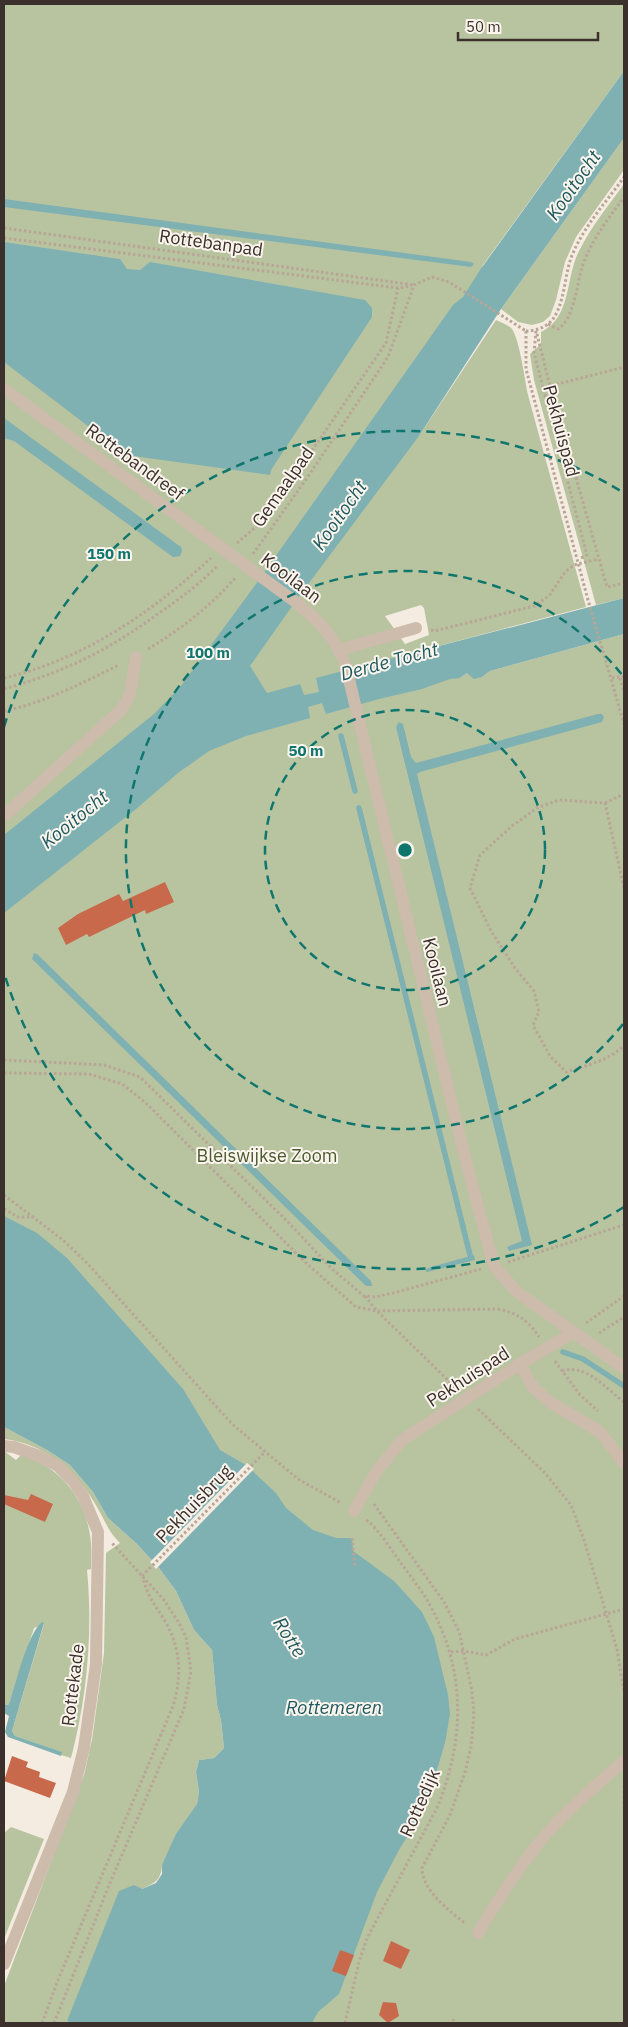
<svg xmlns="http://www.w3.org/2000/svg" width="628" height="2027" font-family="'IBM Plex Sans',sans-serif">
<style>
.green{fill:#b8c4a0;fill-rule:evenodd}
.water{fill:#7fb0b2}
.pier{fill:#f4ebe1}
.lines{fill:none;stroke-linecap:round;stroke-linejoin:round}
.stream{stroke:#7fb0b2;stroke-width:5.5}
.building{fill:#c8694b}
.path{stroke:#b9a596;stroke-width:3;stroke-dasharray:2.5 2.5;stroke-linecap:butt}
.minor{stroke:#cdbbac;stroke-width:12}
.ring{fill:none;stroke:#0f766e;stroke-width:2.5;stroke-dasharray:9 6}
.labels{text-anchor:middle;stroke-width:4;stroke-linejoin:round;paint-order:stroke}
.street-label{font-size:18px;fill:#3b302b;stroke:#fbf5ee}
.park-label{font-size:18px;fill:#4a5a2e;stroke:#fbf5ee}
.water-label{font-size:19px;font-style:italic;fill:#1f5a5e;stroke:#fbf5ee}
.centre{fill:#0f766e;stroke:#fbf5ee;stroke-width:2.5}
.ring-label{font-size:15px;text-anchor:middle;font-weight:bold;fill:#0f766e;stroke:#fbf5ee;stroke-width:4;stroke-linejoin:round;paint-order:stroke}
</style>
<rect width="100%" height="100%" fill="#f4ebe1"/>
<g class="green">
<path d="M 4,4 L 624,4 L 624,71 L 483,265 L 419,436 L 496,320 C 500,322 506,324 510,327 C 519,333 525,382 528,395 L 586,607 L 412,653 L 427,687 L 450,678 L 460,678 L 467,673 L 482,677 L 490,671 L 624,634 L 624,2023 L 269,2023 L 413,1757 L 4,1270 ZM 421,605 L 424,608 L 429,635 L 405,644 L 385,616 Z"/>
<polygon points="624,138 624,170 576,237 565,262 556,300 550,316 543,322 532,325 518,322 501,309"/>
<path d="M 624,184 L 624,598 L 596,605 L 534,380 L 530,354 L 541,344 L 541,332 C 572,317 565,278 579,251 C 591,227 608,206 624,184 Z"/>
<path d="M 4,1427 L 47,1450 L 70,1465 L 93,1492 L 108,1518 L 137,1544 L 159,1568 L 176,1591 L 194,1630 L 212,1650 L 217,1705 L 221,1720 L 224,1748 L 214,1758 L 199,1760 L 196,1772 L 199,1793 L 197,1804 L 162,1865 C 161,1880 155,1883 142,1889 L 67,2021 L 71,2023 L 4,2023 L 4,1986 L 84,1775 L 92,1740 L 104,1653 L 106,1553 L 120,1543 C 107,1530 106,1522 97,1507 C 78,1472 44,1443 4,1439 Z"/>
<path d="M 4,1451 L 16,1460 L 21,1455 C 59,1466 84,1496 90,1535 C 92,1546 91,1558 91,1569 L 87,1570 C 93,1633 87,1697 71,1758 L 61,1755 L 61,1752 L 15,1736 L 12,1731 L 44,1624 L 34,1628 C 26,1653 17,1676 10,1701 L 8,1705 L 4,1705 Z"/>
<polygon points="11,1827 44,1839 4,1939 4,1833"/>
</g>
<g class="water">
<polygon points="624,71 624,138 501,309 419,436 300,595 250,666 267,693 300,684 304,695 319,692 316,678 624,598 624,634 490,671 482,677 474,679 467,673 460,678 450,679 422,689 379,699 326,714 322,703 308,707 310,718 246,736 209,751 178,773 136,809 4,913 4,835 154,714 181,686 256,584 453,305 463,297 480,270"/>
<polygon points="4,199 471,262 474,264 471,267 4,207"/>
<polygon points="4,242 120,259 127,269 140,270 150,262 365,300 372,308 372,317 271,470 270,475 126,455 4,362"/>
<polygon points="4,418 181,547 182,551 180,556 173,557 14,441 4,438"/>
<polygon points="598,714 602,714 604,717 602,722 420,772 417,774 532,1245 509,1251 507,1247 522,1241 396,727 399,722 403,724 411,757 416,763"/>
<polygon points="34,953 37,954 371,1281 372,1286 366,1286 32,959"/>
<polygon points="4,1216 37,1233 67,1258 183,1389 220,1450 246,1465 276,1493 286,1508 313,1530 336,1538 352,1538 353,1551 394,1581 422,1612 434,1637 448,1695 450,1714 445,1743 425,1810 400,1848 377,1892 339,1994 318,2012 312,2023 71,2023 67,2021 119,1891 134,1885 142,1889 156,1883 162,1874 162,1865 176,1834 197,1804 199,1792 196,1772 199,1760 214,1758 224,1748 221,1720 217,1705 212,1650 194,1630 176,1591 159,1568 137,1544 108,1518 93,1492 70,1465 47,1450 4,1427"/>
<polygon points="474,1255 475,1260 427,1272 425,1270 431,1267"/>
<path d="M 42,1622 L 44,1623 L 12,1731 L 15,1736 L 62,1752 L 61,1756 L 8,1737 L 5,1732 L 9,1716 L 4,1713 L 4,1705 L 8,1705 L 10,1701 C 16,1682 28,1633 42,1622 Z"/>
</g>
<polygon class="pier" points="247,1463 254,1469 156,1569 150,1562"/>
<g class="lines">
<g class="stream">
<polyline points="341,736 355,791"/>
<polyline points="359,808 470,1255"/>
<polyline points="563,1352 583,1359 624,1386"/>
</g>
</g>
<g class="building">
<polygon points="165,882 174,902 146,914 145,910 89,937 87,934 66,945 58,928 78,914 119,894 123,901"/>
<polygon points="31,1494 53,1504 45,1522 4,1504 4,1495 28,1500"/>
<polygon points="12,1756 28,1762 26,1767 40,1772 39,1777 56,1783 50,1798 4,1781"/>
<polygon points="391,1941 410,1950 401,1969 383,1961"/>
<polygon points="340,1950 354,1955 346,1976 332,1971"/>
<polygon points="383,2002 396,2003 399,2016 388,2023 379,2015"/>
</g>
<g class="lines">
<g class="path">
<polyline points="4,228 414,285"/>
<polyline points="4,238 398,288 411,286"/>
<path d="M 548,324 L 558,329 C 574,319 577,284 582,267 C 591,241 608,219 624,197"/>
<polyline points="526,331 526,369 588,600 624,724"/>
<path d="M 526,331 C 536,331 547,327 553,319 C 566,300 564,273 573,253 C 585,225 607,201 624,177"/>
<polyline points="536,331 534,353 587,555 579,559"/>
<polyline points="537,334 550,386 624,367"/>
<polyline points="550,386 607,587 624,583"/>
<polyline points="237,543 264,520 386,343 398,288"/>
<polyline points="253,554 307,478 388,357 414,285 432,277 449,282 526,331"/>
<polyline points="431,630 435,631 534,606 549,596 565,572 574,565 598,559"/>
<path d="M 148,649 C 181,629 211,606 236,577"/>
<path d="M 4,678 C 83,660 152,612 211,558"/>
<polyline points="612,678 624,676"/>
<polyline points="620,678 624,692"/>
<path d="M 4,689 C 67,671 109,650 162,611 C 182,597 202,582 218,565"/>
<path d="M 4,711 C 44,703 82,683 119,665"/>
<polyline points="605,803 624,794"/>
<path d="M 624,888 L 605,803 L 559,800 L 537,808 L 512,826 L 480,855 L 470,888 L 491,931 L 515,968 L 534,991 L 539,1012 L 533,1025 L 550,1056 L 566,1072 C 585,1066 611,1060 624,1045"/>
<polyline points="4,1060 104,1065 140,1077 288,1222 331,1268 364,1296 375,1297 393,1293 481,1269"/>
<path d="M 4,1073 L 89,1074 L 122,1084 L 146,1103 L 305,1262 L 356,1307 L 377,1311 L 498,1309 C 517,1313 528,1320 539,1337"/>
<polyline points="4,1195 63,1240 87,1263 232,1424 298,1479 341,1503"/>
<polyline points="4,1209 18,1217 33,1217"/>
<polyline points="508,1262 624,1225"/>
<polyline points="365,1296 377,1311 455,1387"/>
<polyline points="586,1323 624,1296"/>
<polyline points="599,1333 624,1317"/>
<polyline points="555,1361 580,1395 598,1411"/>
<path d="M 562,1371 C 586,1363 606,1389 624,1402"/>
<polyline points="478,1409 545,1473 571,1505 584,1540 617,1649 624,1692"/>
<path d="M 374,1504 L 444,1602 L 459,1631 L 472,1691 L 474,1715 L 471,1747 L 465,1772 L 450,1815 L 422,1868 C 422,1890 449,1911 466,1924"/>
<polyline points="352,1538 355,1568"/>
<polyline points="142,1576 265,1452"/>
<polyline points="451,1652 464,1651 486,1655 515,1639 624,1609"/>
<polyline points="624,1786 624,1812"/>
<polyline points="453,2019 454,2023"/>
<path d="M 42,2023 L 58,1980 L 173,1706 C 182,1676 181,1649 165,1621 C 155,1605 147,1596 143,1577"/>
<polyline points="54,2023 110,1883 184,1709 191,1671 186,1637 179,1623 164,1600 112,1543"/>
<path d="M 345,2023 L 359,1962 L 367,1938 L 437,1808 C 466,1737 466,1667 427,1600 C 420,1588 411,1577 403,1566 C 391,1550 380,1530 365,1519"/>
</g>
<g class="minor">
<path d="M 4,389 L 297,603 C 319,621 337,639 346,667 L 465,1158 L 494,1266 L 517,1292 L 624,1368"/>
<polyline points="339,650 416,628"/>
<polyline points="4,816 122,709 130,694 136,657"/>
<polyline points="520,1364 533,1387 550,1402 600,1432 624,1463"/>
<polyline points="4,1446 14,1447 39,1456 58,1466 73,1481 83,1496 98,1532 96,1664 84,1748 73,1792 4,1964"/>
<polyline points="354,1511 376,1472 402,1440 520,1364 574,1332"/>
<path d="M 478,1933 C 499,1898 521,1863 548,1832 C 571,1806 598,1784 624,1761"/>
</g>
</g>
<g class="ring">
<circle cx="405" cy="850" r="140"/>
<path d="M623 1024A279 279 0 1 1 623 676"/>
<path d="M624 1207A419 419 0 0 1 4 973M4 727A419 419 0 0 1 624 493"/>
</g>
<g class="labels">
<g class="street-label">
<text transform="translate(211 243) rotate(8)" y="6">Rottebanpad</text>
<text transform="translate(561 431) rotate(75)" y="6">Pekhuispad</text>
<text transform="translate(135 462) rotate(36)" y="6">Rottebandreef</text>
<text transform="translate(283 487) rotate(-55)" y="6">Gemaalpad</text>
<text transform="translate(291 578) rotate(37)" y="6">Kooilaan</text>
<text transform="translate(437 972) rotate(76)" y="6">Kooilaan</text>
<text transform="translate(468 1377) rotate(-33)" y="6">Pekhuispad</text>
<text transform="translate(194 1504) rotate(-46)" y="6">Pekhuisbrug</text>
<text transform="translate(73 1685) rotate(-83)" y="6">Rottekade</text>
<text transform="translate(420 1803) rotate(-66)" y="6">Rottedijk</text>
</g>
<g class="park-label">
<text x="267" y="1162">Bleiswijkse Zoom</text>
</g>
<g class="water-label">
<text transform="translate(573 185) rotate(-55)" y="7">Kooitocht</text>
<text transform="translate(339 515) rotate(-55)" y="7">Kooitocht</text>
<text transform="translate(389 661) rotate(-15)" y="7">Derde Tocht</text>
<text transform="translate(74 819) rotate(-39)" y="7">Kooitocht</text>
<text transform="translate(290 1637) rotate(58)" y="7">Rotte</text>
<text x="334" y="1714">Rottemeren</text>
</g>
</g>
<circle cx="405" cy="850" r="8" class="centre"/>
<g class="ring-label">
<text x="109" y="559">150 m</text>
<text x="208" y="658">100 m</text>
<text x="306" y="756">50 m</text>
</g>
<rect width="628" height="2027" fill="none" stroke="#3b302b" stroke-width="10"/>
<path d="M458 32v8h140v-8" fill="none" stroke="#3b302b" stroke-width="2.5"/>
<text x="466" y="32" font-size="15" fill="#3b302b" stroke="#fbf5ee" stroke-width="4" paint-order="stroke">50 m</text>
</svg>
